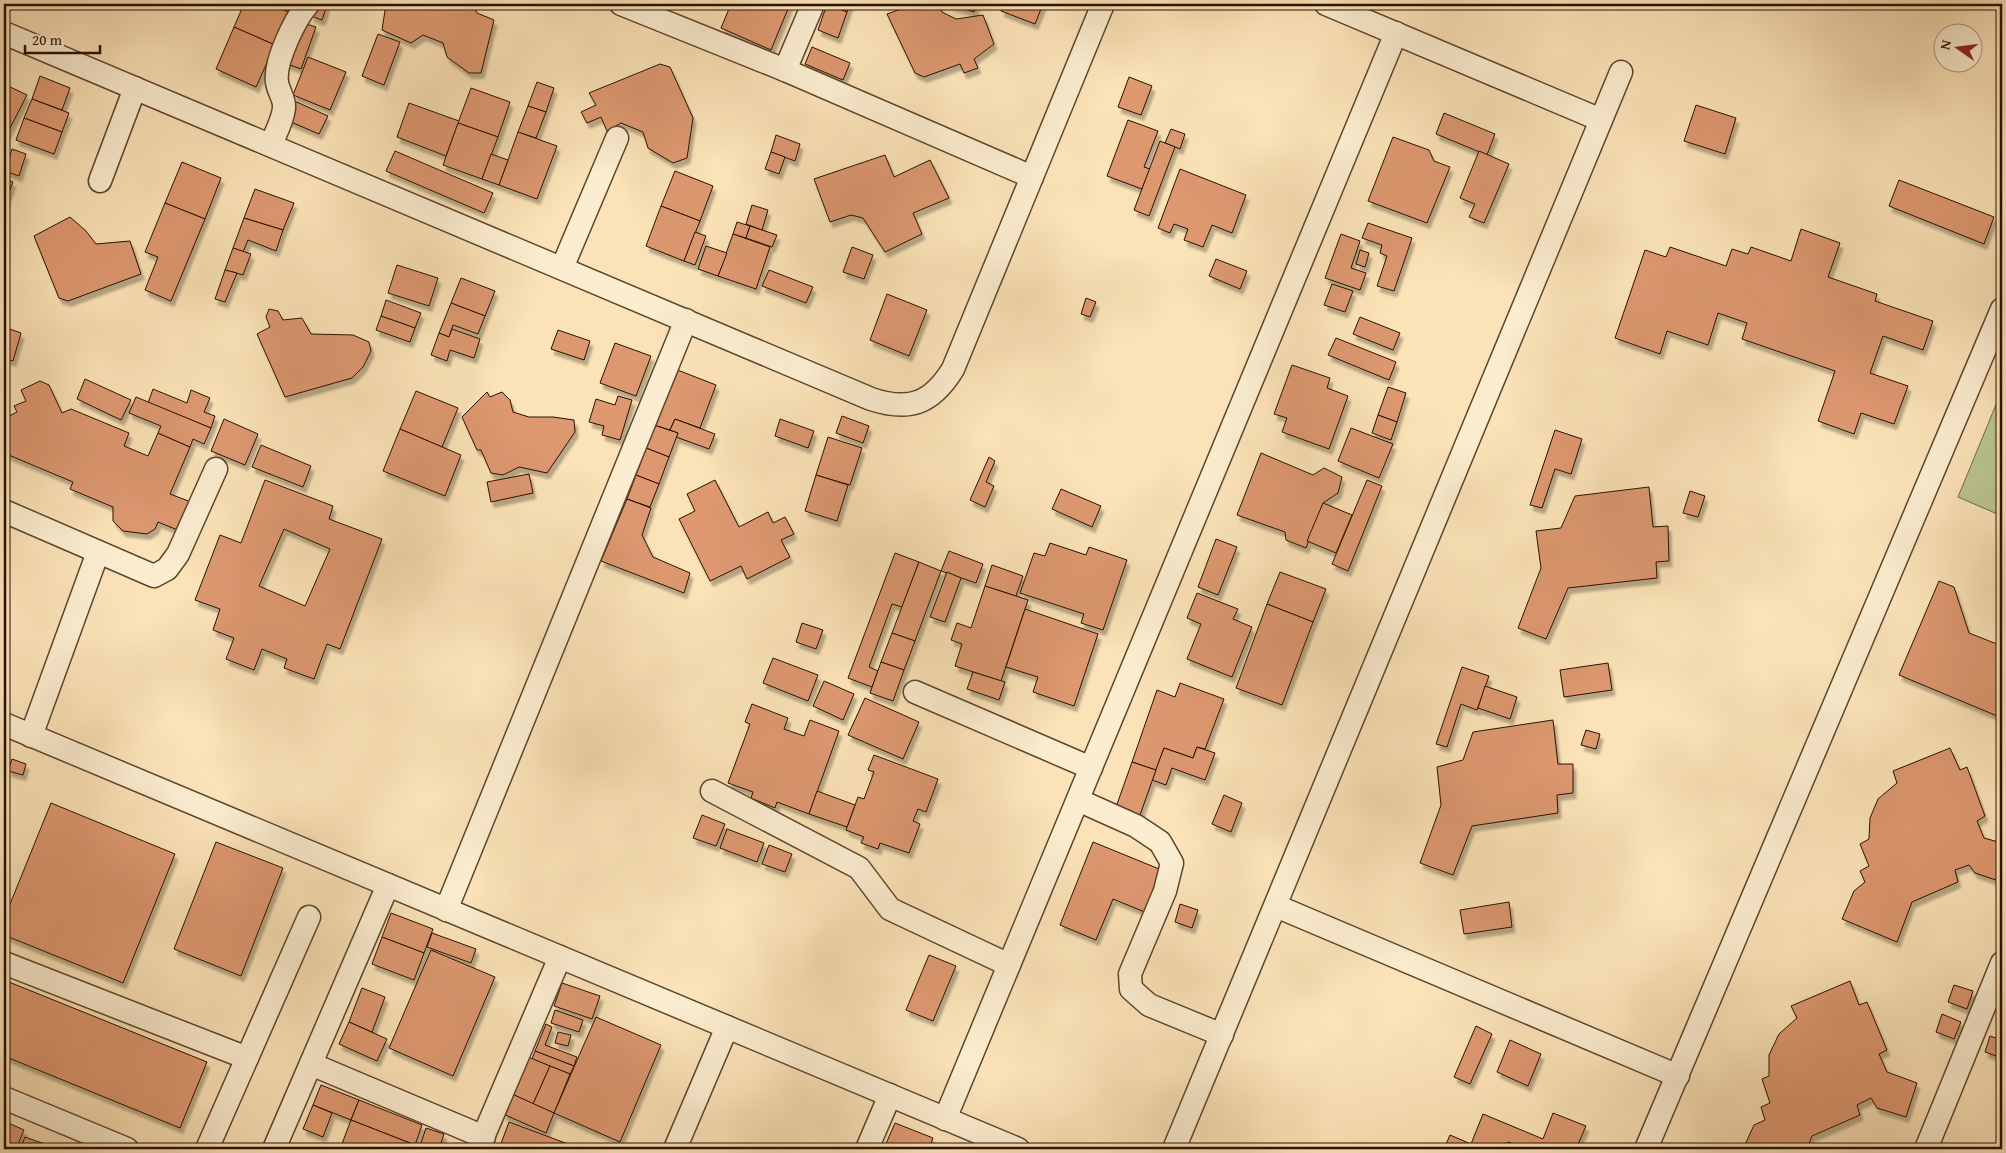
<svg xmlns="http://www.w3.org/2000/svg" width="2006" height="1153" font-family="'Gentium Book Plus',serif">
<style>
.green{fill:#bac592;stroke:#716a49}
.building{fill:#dd986f;stroke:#281000;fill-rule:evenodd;filter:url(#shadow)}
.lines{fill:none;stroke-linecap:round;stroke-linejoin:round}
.minor-casing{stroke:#5d452e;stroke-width:25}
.minor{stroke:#fcedd0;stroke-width:22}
</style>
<defs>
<filter id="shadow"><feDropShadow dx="3" dy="5.5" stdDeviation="1" flood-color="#0004"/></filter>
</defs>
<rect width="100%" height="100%" fill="#fbe3b7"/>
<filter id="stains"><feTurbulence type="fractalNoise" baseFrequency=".004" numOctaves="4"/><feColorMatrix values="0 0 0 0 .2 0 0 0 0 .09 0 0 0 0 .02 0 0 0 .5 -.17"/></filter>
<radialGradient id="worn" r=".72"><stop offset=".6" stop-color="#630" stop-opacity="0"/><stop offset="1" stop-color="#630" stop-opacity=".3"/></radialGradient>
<polygon class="green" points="2002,390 2002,516 1958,497"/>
<g class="building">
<polygon points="244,4 270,4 289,12 275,45 234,27"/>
<polygon points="270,4 292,4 289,12"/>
<polygon points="315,4 327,5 322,20 311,16"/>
<polygon points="386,4 472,4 477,13 494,20 481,73 469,73 447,57 443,43 423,35 411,43 382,30"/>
<polygon points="731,4 790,4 771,50 721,28"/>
<polygon points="827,4 850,4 847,12"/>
<polygon points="827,4 847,12 838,38 818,30"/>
<polygon points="899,4 938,4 942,12 956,19 983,15 994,44 974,59 978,68 964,73 960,64 924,77 915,73 887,14 901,9"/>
<polygon points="948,4 977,4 974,12"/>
<polygon points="1004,4 1043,4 1035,24 1001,11"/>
<polygon points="297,21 316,27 301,69 282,62"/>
<polygon points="234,27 275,45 256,87 216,69"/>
<polygon points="378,34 400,42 384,85 362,76"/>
<polygon points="812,47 850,63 843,80 805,64"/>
<polygon points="308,57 346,72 330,110 293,95"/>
<polygon points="660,64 670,67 693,118 687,158 673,163 648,148 643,132 621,123 607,131 601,117 587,123 581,112 596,105 589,93"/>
<polygon points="40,76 70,88 62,110 32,99"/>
<polygon points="1129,77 1152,86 1141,115 1118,107"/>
<polygon points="537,82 554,88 546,112 528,106"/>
<polygon points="4,84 27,95 7,134 4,132"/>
<polygon points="471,88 510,102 498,137 458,123"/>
<polygon points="32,99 69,113 62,132 24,118"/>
<polygon points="292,100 328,116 319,134 284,119"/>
<polygon points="409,103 459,121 446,156 397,137"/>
<polygon points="1696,105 1736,118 1725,154 1684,141"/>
<polygon points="528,106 546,112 536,138 518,132"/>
<polygon points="1444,113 1495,134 1487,155 1436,134"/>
<polygon points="24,118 62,132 54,154 16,140"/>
<polygon points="1128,120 1158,131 1144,167 1150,169 1142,189 1107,176"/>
<polygon points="458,123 498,137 482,179 443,165"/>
<polygon points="1171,129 1185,134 1180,149 1165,143"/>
<polygon points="518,132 557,146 537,199 499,185"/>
<polygon points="776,135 800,144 795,161 771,152"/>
<polygon points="1393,137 1429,150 1434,161 1450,167 1427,223 1368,201"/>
<polygon points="1160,141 1175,147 1149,216 1134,210"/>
<polygon points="12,149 26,154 19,176 5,171"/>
<polygon points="395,151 493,193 484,213 386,171"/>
<polygon points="1479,151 1509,164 1484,223 1469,217 1475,204 1460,198"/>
<polygon points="771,152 785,157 779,174 765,169"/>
<polygon points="491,154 508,160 499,185 482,179"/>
<polygon points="885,155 894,177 930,160 949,198 913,213 922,234 885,252 863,218 851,215 830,222 814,179"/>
<polygon points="182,162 221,178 205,219 165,203"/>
<polygon points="1180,169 1246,195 1232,233 1212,225 1203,247 1184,240 1188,229 1174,224 1170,233 1158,228"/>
<polygon points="675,171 713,186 700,221 661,206"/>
<polygon points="4,178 13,182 5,203 4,202"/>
<polygon points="1899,180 1994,217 1984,244 1889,206"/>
<polygon points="255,189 294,203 283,230 244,218"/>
<polygon points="165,203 205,219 171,301 145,290 158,257 145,252"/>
<polygon points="752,205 768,210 762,230 746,224"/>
<polygon points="661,206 700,221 684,261 646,246"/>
<polygon points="70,217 86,231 96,244 130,241 141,274 68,301 59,298 34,236"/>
<polygon points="244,218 283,230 276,251 248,240 243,252 233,248"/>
<polygon points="737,222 750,226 746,238 733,234"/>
<polygon points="1368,223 1412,238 1394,291 1377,286 1387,256 1380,253 1382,245 1362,238"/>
<polygon points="750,226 777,235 772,247 746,238"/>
<polygon points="1801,229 1840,243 1828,277 1877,294 1875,301 1933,321 1923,350 1883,336 1870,373 1908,386 1894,424 1861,413 1854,434 1818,421 1835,371 1742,339 1747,323 1718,313 1708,345 1667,331 1660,354 1615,338 1645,250 1666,257 1670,247 1726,266 1732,249 1748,254 1751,247 1791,261"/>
<polygon points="695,232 706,236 695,265 684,261"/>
<polygon points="733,234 770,247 756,289 718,276"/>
<polygon points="1341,234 1360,241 1351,268 1366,273 1360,290 1325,278"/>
<polygon points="706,246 727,253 718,276 698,269"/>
<polygon points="852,247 873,255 864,279 843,272"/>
<polygon points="233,248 251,254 243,275 225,270"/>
<polygon points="1360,250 1369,253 1365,267 1356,264"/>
<polygon points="1216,259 1247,271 1240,289 1209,276"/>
<polygon points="397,265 438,278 429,306 388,293"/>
<polygon points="225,270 237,273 225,302 215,299"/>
<polygon points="769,270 813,287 806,303 762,286"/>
<polygon points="461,278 495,291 485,316 451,303"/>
<polygon points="1332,284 1353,291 1345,312 1324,305"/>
<polygon points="887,294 927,310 909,356 870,340"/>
<polygon points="1086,298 1096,302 1090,317 1081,314"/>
<polygon points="386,300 421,313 415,328 381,316"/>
<polygon points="451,303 485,316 478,334 453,325 449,337 439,333"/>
<polygon points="269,309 278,311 283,320 302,318 311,334 353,335 369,342 371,351 363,367 352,378 285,397 257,334 270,327 266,317"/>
<polygon points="381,316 415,328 410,342 376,330"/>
<polygon points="1360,317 1400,333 1393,350 1353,334"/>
<polygon points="4,327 21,333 13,361 4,358"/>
<polygon points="452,329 480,339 474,358 450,350 447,361 431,355 439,333 449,337"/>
<polygon points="558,330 590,341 584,360 551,349"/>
<polygon points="1336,338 1396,362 1389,380 1328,355"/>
<polygon points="615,343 651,356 636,396 600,383"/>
<polygon points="1292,365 1330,378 1327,388 1348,396 1329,449 1282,432 1287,418 1274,414"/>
<polygon points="675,369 716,385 700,428 675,419 670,430 654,425"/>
<polygon points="85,379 131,400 121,420 77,399"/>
<polygon points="40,381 49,385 62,413 71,409 129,433 124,446 148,456 158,433 190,447 170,494 191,502 180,531 158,522 155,529 147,534 123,531 113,521 113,507 70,489 73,482 4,453 5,418 17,412 14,406 26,401 21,390"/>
<polygon points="1388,387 1406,393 1397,422 1378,415"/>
<polygon points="153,389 187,403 191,390 210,398 204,412 215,416 211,428 148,403"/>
<polygon points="416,391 458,408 442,447 400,429"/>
<polygon points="487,392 490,397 502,392 510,400 513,412 529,417 553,417 574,420 575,432 547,473 519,467 503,475 491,473 481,450 477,450 462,417"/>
<polygon points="618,396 632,400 620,440 602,435 604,426 589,422 596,399 615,405"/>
<polygon points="136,397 211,428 204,444 193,439 190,447 158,433 161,426 129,413"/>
<polygon points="1378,415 1397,422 1391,440 1372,433"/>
<polygon points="842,416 869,426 863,443 836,433"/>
<polygon points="224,419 258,434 245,465 211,451"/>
<polygon points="675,419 715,434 709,449 676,437 678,433 670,430"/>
<polygon points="780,419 814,431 808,448 775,436"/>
<polygon points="654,425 678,433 669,457 646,448"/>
<polygon points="1351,428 1393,444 1379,478 1338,461"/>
<polygon points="400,429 461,455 445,496 383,471"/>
<polygon points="1555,430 1582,439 1571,474 1555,469 1542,508 1530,505"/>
<polygon points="828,437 862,448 850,485 816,475"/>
<polygon points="261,445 311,466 303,487 252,467"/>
<polygon points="646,448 669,457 659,484 636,475"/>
<polygon points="1261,453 1313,475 1324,468 1342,477 1338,493 1323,503 1306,548 1286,540 1285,532 1237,515"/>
<polygon points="989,457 995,461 986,482 994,486 985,507 970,500"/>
<polygon points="529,474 533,493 491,502 487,482"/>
<polygon points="636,475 659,484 650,507 627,499"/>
<polygon points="816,475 848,485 837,521 805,511"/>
<path d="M 265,480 L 333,506 L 329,519 L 382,539 L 340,649 L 327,644 L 314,679 L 284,668 L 287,659 L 262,649 L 254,670 L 226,659 L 234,638 L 213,630 L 220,609 L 195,600 L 220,535 L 241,543 ZM 284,529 L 330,549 L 305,606 L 259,586 Z"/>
<polygon points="715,480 739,527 768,512 773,523 785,517 794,534 781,540 790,557 747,579 741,566 710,581 679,519 695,511 687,494"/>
<polygon points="1367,480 1382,486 1348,571 1332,564"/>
<polygon points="1649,487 1653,527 1668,526 1669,561 1656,562 1657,578 1568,588 1546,639 1518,628 1541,568 1536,531 1561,528 1575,496"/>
<polygon points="1061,489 1101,506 1092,527 1052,509"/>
<polygon points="1690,491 1705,496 1698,517 1683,513"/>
<polygon points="627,499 651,508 642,535 653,557 690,573 684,593 601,561"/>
<polygon points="1323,503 1352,515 1336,553 1307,541"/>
<polygon points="1216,539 1237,547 1218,595 1198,587"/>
<polygon points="1050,543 1086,555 1089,547 1127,560 1103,630 1081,623 1084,614 1020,593 1034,553 1045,556"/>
<polygon points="949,551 983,564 976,583 941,571"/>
<polygon points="895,553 919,562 902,607 892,604 869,667 878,671 872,687 848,678"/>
<polygon points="919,562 941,571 915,641 892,633"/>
<polygon points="992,565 1023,576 1016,596 985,586"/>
<polygon points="947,572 961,578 945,622 930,617"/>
<polygon points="1280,572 1326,589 1313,622 1267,604"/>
<polygon points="1939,581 1954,587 1969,633 2002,646 2002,718 1899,675"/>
<polygon points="985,586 1028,600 1001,681 955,666 962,644 951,640 957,623 971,628"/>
<polygon points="1197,593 1238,609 1233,619 1252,627 1232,677 1187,659 1201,624 1187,618"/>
<polygon points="1267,604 1313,622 1282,705 1236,688"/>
<polygon points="1025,609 1098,634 1074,706 1033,692 1038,677 1006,667"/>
<polygon points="802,623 823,630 816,649 796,642"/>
<polygon points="892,633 915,641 904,670 881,662"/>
<polygon points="773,658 818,675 808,701 763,683"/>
<polygon points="881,662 904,670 893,701 870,693"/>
<polygon points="1608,663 1612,690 1564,697 1560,670"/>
<polygon points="1462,667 1489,676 1477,710 1461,704 1447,747 1436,744"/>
<polygon points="973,672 1005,682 999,700 967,689"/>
<polygon points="824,681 854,694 843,720 813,706"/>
<polygon points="1180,683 1224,699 1205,749 1197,747 1193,758 1164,748 1156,770 1132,762 1157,690 1175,697"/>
<polygon points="1485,686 1517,697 1510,719 1478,708"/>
<polygon points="865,698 919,722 903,759 848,735"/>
<polygon points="752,704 788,718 784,729 804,736 810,720 839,731 809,814 777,802 775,808 751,798 753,792 728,783 750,724 745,722"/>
<polygon points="1553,720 1558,764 1573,764 1573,793 1557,795 1558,813 1472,826 1453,875 1420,863 1441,805 1437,767 1463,760 1473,732"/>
<polygon points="1586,730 1600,734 1596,749 1581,745"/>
<polygon points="1197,747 1215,753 1205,780 1172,768 1166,785 1152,780 1164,748 1193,758"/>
<polygon points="1950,748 1960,770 1967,767 1985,816 1977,821 1984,838 2002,843 2002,882 1975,873 1969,865 1955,870 1958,882 1912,902 1897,942 1842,919 1854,891 1865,882 1860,871 1869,866 1860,844 1869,839 1870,818 1878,799 1897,783 1893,771"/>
<polygon points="874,755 938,779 926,812 918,809 913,821 920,824 909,853 880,843 878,849 861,843 864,837 846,830 858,797 864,799 874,772 868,770"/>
<polygon points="12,759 26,764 23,775 8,771"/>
<polygon points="1132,762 1156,770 1140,815 1116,807"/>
<polygon points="817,791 855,805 847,827 809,814"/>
<polygon points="1224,795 1242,803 1231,832 1212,824"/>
<polygon points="51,803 175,854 123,983 4,935 4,919"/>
<polygon points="702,815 725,824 716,846 693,838"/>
<polygon points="727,829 764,843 757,862 720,848"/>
<polygon points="216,842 283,868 241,976 174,949"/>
<polygon points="1093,842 1169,873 1152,915 1113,899 1096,940 1060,925"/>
<polygon points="769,845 792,854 785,872 762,864"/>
<polygon points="1509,902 1512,927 1464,934 1460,910"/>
<polygon points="1180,904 1198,910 1192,928 1175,922"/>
<polygon points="391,913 433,929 424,953 382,937"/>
<polygon points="432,933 476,949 471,963 427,947"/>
<polygon points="382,937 424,953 414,980 372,964"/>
<polygon points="431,950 495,977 453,1076 389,1048"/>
<polygon points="929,955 956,966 933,1021 906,1010"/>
<polygon points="4,980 207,1062 180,1128 4,1056"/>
<polygon points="1850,981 1859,1005 1867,1002 1887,1050 1879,1054 1887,1072 1917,1083 1906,1117 1877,1108 1871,1098 1857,1105 1860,1115 1812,1136 1807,1149 1743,1149 1754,1125 1765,1120 1761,1107 1770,1103 1762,1079 1769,1076 1769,1055 1779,1034 1797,1018 1791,1006"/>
<polygon points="562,983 600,996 592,1019 554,1006"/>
<polygon points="1954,985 1973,991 1967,1009 1948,1002"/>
<polygon points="362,988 385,997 372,1032 349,1022"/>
<polygon points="2001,1005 2002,1006 2002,1024 1996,1022"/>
<polygon points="555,1010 583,1020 579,1032 551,1023"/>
<polygon points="1942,1014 1961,1022 1954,1039 1936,1032"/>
<polygon points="596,1017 661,1045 620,1142 554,1113"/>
<polygon points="349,1022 387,1039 377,1061 339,1044"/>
<polygon points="546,1024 552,1027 545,1045 577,1057 574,1066 535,1051"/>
<polygon points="1476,1026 1492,1034 1470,1084 1454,1077"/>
<polygon points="558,1032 571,1035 568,1046 555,1043"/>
<polygon points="1990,1036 2002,1040 2002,1058 1985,1052"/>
<polygon points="1510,1040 1541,1054 1528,1086 1497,1072"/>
<polygon points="535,1051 574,1066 570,1074 532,1059"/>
<polygon points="528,1057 550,1066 533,1104 512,1094"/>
<polygon points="550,1066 570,1074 554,1113 533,1104"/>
<polygon points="321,1085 359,1100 351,1120 313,1105"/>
<polygon points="512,1094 554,1113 546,1133 503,1114"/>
<polygon points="359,1100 422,1125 415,1145 351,1120"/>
<polygon points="313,1105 332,1113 323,1137 303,1129"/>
<polygon points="1553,1113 1586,1126 1576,1149 1527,1149 1508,1142 1505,1149 1484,1149 1471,1144 1483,1114 1543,1139"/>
<polygon points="351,1120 415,1145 420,1147 419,1149 340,1149"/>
<polygon points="4,1121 24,1130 16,1149 4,1149"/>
<polygon points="509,1122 576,1147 575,1149 499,1149"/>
<polygon points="895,1123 933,1138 929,1149 892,1149 885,1146"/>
<polygon points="426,1128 444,1134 439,1149 421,1143"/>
<polygon points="1450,1135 1471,1144 1484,1149 1444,1149"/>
<polygon points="25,1137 42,1143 39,1149 20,1149"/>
<polygon points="42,1143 56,1149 39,1149"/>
</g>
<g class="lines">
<defs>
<g id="minor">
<polyline points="621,4 785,70 1032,177"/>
<polyline points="1326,4 1601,120"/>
<path d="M 4,33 L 871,399 C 910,412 932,403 953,369 L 1103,4"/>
<polyline points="785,70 813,4"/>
<path d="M 271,145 C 275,134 283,120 284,108 C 285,99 278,91 277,82 C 274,62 295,19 308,4"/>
<polyline points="100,181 135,88"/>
<polyline points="562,268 617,138"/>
<polyline points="4,511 154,576 167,569 178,554 216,469"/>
<polyline points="915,692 1091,768"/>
<polyline points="4,724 1018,1149"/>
<polyline points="31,736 98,552"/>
<polyline points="712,791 859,868 890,909 1009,965"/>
<polyline points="1078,800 1136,826 1160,842 1172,863 1165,891 1130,974 1131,989 1149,1005 1222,1035"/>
<polyline points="1276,906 1678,1076"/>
<polyline points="446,910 686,320"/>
<polyline points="4,963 247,1058"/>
<polyline points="311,1064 484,1137"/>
<polyline points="4,1098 127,1149"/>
<polyline points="945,1119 1396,33"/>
<polyline points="207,1149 309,917"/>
<polyline points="274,1149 388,885"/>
<polyline points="478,1149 560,957"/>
<polyline points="675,1149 727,1027"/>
<polyline points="867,1149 890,1095"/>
<polyline points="1174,1149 1621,72"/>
<polyline points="1646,1149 2002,309"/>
<polyline points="1926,1149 2002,963"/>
</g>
</defs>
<use href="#minor" class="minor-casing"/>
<use href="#minor" class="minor"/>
</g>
<rect width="2006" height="1153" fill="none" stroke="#fbe3b7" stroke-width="20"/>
<rect x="5" y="5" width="1996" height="1143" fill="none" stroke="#281000" stroke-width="2.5"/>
<rect x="10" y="10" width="1986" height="1133" fill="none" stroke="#281000"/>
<g transform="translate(1958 48) rotate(284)"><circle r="24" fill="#fcedd0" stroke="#a7957d"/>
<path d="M0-4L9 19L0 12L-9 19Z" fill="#8f2418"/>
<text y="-8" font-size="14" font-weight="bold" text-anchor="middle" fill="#281000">N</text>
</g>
<path d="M25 45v8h75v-8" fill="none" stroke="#281000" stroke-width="2.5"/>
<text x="32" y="45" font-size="15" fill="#281000" stroke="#fcedd0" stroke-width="4" paint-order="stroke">20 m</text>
<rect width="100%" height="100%" filter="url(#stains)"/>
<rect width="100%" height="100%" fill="url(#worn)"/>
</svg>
